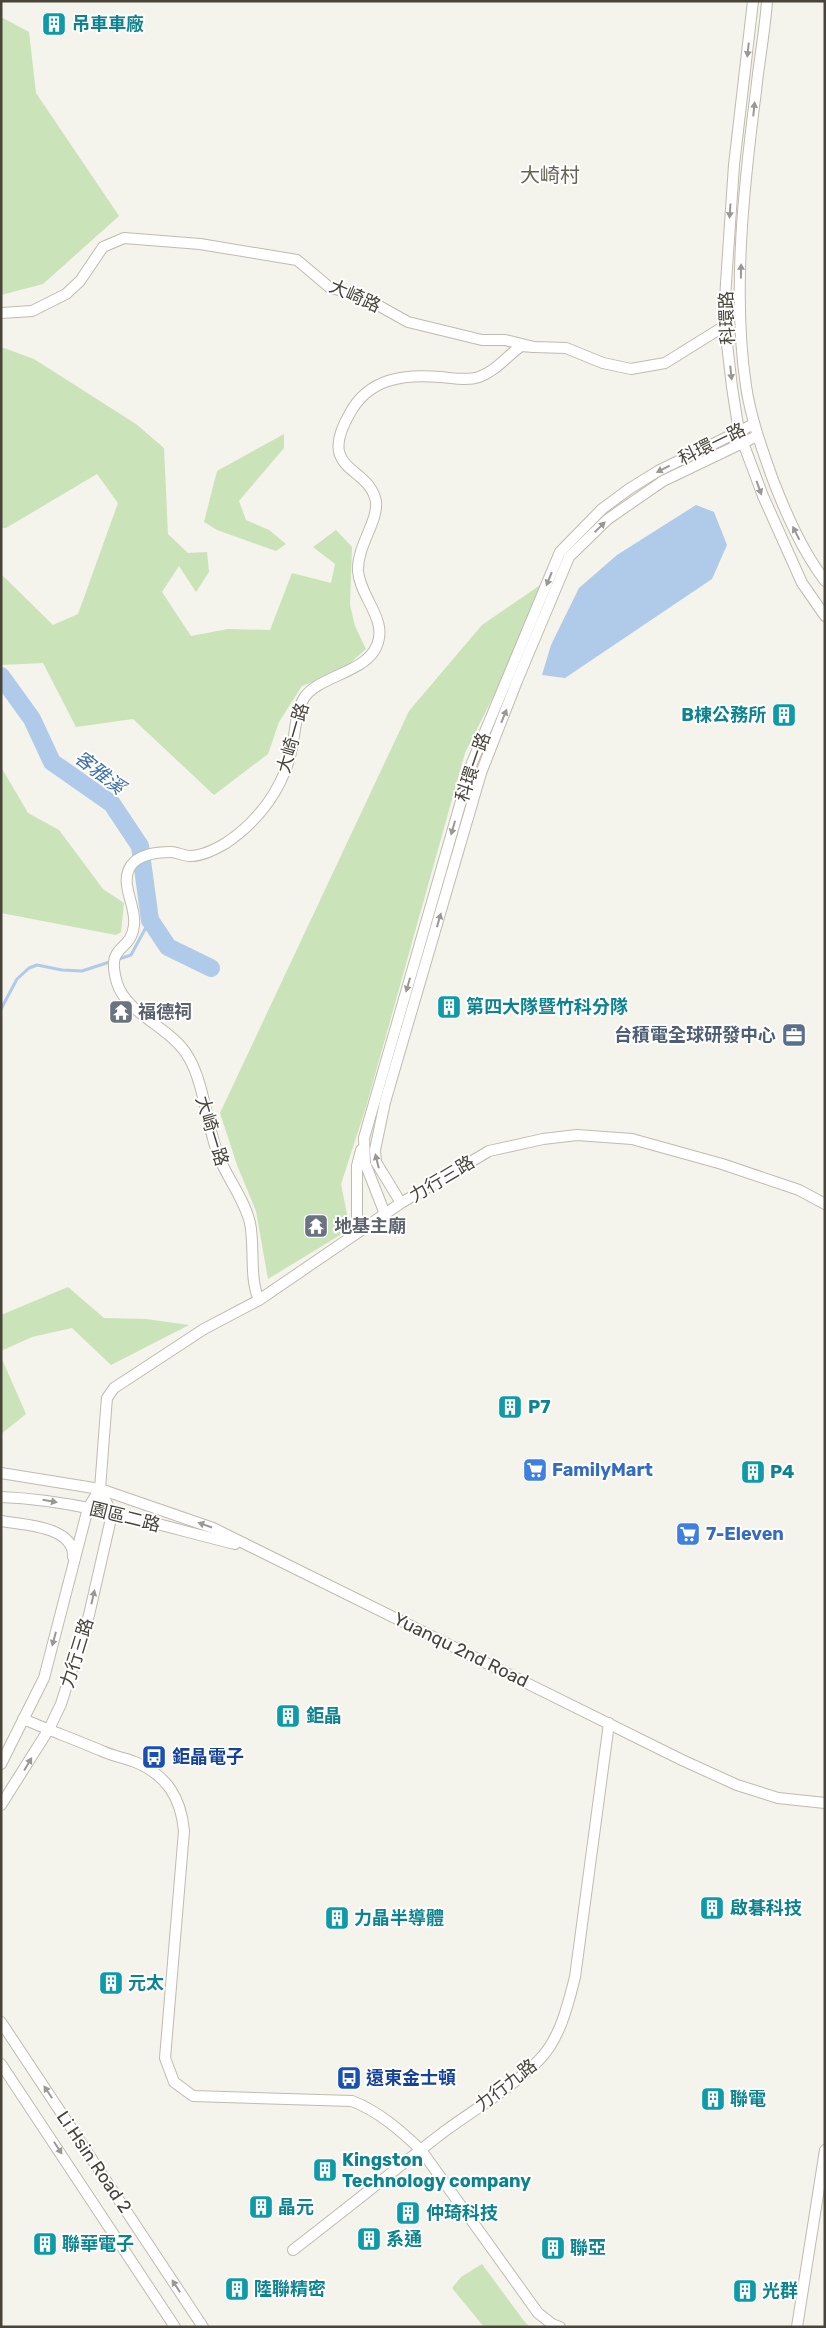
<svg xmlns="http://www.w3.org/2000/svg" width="826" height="2328" font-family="Rubik,'Noto Sans TC',sans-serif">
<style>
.green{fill:#cbe3b9}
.water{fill:#b0cae9}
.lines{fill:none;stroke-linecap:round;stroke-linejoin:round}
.stream{stroke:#b0cae9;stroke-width:3}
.river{stroke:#b0cae9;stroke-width:18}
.minor-casing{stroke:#bfbbaf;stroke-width:12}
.minor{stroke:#fff;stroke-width:10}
.oneway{fill:#9a9893}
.labels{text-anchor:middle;stroke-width:4;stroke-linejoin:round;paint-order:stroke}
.culture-label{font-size:18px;font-weight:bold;fill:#0d838f;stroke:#fff;text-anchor:start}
.street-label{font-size:18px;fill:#48443a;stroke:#fff}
.worship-label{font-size:18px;font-weight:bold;fill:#5b616d;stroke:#fff;text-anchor:start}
.service-label{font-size:18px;font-weight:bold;fill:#4e5e75;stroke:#fff;text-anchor:end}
.shop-label{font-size:18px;font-weight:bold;fill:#366cbe;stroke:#fff;text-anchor:start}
.transit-label{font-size:18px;font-weight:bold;fill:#164399;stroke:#fff;text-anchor:start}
.water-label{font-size:19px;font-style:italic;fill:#3e6ea8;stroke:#fff}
.quarter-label{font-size:20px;fill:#696352;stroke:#fff}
</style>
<rect width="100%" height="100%" fill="#f4f3ec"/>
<g class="green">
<polygon points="1,17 29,32 36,93 119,216 43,284 1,295"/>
<polygon points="1,347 34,359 136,424 164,448 168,534 188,553 207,552 209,572 196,592 179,566 162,592 191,636 228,629 270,630 292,573 331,583 335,564 313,547 336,530 352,547 350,605 355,626 366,649 340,672 302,686 279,722 268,754 214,795 133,719 76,727 43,663 1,665 1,574 53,625 78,614 118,503 97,474 6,528 1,528"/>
<polygon points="284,434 284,448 239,501 246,520 269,530 286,544 276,551 217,530 204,522 217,471"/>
<polygon points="546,581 502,679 465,753 366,1107 341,1184 350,1229 268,1279 256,1211 237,1165 220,1113 409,711 482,625"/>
<polygon points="1,767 28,813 59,830 103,889 124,903 121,932 116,935 1,913"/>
<polygon points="68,1287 104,1318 146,1319 189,1325 111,1365 72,1328 32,1337 1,1351 1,1315"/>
<polygon points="1,1357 26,1414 1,1434"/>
<polygon points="482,2264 524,2321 530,2327 484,2327 452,2288 461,2277"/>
</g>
<polygon class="water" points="696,505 714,512 727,545 712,579 565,678 542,675 551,645 579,588 617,555"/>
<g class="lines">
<polyline class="stream" points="1,1009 17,979 29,968 37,965 62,970 82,971 131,955 150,920"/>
<polyline class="river" points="1,676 32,719 52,762 112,804 140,846 150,920 168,947 211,968"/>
<defs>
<g id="minor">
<polyline points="753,1 734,165 726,283 724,318 732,387 739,432 763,496 802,583 825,616"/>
<path d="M 767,1 C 765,31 759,61 756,91 C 744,184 732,293 746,386 C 751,419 762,449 773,480 C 787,516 802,550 825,581"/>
<polyline points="1,313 32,311 66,294 80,281 103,247 124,238 200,244 297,260 329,287 365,298 408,322 482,340 505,340 534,347 566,348 603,363 631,369 665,363 726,325"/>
<polyline points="401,1203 376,1162 375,1150 385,1102 481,773 517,681 569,557 608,519 663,481 757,436"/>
<polyline points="385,1214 365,1163 364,1138 472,763 560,552 602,509 629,489 658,471 754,424"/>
<polyline points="357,1233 357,1166 361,1150"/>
<path d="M 259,1300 C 249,1278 255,1247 250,1223 C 244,1197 225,1176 217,1152 C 207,1123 203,1082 189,1058 C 172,1027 127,1015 117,983 C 105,942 131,954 134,925 C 137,905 116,880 134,862 C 143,854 159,852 171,852 C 177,852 183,856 190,856 C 202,856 216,849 226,843 C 259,821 284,787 292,748 C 295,733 296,711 304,698 C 316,678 360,673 374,651 C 392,622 360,599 358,571 C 357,546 378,522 376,502 C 370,465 315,473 350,413 C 369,378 404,374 440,377 C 453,378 467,381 479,377 C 496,371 507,356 521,346 L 534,347"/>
<polyline points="1,1473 100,1489 213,1528 682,1760 737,1785 778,1798 825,1803"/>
<path d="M 1,1497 C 80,1500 158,1525 235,1544"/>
<path d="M 1,1521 C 23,1525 75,1526 73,1557"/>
<path d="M 23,1719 C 49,1730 76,1740 102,1751 C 113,1756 125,1758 135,1762 C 167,1775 181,1798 184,1831 L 165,2058 L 174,2082 L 193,2096 L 352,2101 C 378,2111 400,2130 421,2150 L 538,2313 L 552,2324 L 560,2327"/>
<polyline points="1,1764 44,1678 88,1508 100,1489"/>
<polyline points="1,1805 49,1729 61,1704 89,1615 112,1514 100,1489 106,1410 107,1398 114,1388 204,1329 259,1300 401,1203 489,1151 543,1139 577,1135 632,1139 722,1164 799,1190 825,1204"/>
<polyline points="1,2022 203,2327"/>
<polyline points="1,2064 175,2327"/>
<path d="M 293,2250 C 344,2211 394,2170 445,2131 C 476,2108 512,2088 539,2060 C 560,2039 568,2005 575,1977 L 609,1723"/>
<polyline points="797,2327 825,2150"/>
</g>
</defs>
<use href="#minor" class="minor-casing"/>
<use href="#minor" class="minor"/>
</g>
<defs><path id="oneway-solid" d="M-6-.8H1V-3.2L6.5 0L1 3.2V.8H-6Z" transform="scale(1.25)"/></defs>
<g class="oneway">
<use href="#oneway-solid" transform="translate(748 50) rotate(96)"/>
<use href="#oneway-solid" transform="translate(754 109) rotate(-84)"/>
<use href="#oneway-solid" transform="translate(730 211) rotate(94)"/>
<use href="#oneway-solid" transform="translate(741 271) rotate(-89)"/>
<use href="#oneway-solid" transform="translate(731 373) rotate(84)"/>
<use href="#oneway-solid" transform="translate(663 469) rotate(153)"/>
<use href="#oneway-solid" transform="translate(759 488) rotate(70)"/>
<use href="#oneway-solid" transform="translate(600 527) rotate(-44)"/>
<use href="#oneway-solid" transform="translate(796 533) rotate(-117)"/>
<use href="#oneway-solid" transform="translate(549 579) rotate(112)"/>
<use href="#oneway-solid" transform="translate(504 716) rotate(-68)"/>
<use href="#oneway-solid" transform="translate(453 828) rotate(106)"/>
<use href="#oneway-solid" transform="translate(439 920) rotate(-74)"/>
<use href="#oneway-solid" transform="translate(408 985) rotate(106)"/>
<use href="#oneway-solid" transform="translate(377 1161) rotate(-104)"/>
<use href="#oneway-solid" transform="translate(50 1501) rotate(10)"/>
<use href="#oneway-solid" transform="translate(205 1525) rotate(-161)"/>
<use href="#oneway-solid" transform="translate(93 1597) rotate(-77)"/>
<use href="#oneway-solid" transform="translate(54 1639) rotate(105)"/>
<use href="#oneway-solid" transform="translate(28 1764) rotate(-59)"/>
<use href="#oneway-solid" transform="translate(48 2092) rotate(-124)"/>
<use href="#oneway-solid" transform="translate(58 2148) rotate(57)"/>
<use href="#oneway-solid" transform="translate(176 2286) rotate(-123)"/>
</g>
<defs>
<symbol id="building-square" viewBox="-11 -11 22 22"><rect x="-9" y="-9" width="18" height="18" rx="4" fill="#0f9aa8" stroke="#fff"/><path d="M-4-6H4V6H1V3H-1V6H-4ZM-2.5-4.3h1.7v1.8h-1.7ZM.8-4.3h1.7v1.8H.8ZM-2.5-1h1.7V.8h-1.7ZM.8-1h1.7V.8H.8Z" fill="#fff"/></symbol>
<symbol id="temple-square" viewBox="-11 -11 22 22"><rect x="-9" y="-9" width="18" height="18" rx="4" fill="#6b7280" stroke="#fff"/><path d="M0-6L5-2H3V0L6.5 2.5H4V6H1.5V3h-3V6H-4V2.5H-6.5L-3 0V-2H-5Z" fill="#fff"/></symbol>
<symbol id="office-square" viewBox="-11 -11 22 22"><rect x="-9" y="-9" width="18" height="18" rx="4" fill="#5c6f8a" stroke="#fff"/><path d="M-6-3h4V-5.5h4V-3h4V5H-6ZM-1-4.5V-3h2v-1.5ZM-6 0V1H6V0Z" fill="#fff"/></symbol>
<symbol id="supermarket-square" viewBox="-11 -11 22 22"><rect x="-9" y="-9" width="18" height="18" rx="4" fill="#3f7fe0" stroke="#fff"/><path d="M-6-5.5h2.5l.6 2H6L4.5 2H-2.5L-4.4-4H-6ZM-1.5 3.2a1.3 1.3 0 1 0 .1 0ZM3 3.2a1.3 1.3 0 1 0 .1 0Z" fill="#fff"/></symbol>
<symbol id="bus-square" viewBox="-11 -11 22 22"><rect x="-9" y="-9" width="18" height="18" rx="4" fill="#1a4fb4" stroke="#fff"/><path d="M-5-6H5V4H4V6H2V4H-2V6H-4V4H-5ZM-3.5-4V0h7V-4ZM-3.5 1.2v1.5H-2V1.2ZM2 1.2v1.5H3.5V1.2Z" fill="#fff"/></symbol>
</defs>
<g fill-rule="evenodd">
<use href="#building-square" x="40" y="10" width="28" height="28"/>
<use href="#building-square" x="770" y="701" width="28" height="28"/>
<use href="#building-square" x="435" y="993" width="28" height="28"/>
<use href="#temple-square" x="107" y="998" width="28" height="28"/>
<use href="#office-square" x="780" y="1021" width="28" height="28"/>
<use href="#temple-square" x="302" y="1212" width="28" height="28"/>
<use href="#building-square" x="496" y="1393" width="28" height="28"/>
<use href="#supermarket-square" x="521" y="1456" width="28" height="28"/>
<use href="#building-square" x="739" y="1458" width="28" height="28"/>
<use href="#supermarket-square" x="674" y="1520" width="28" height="28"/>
<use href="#building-square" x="274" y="1702" width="28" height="28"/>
<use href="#bus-square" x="140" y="1743" width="28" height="28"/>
<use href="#building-square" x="698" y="1894" width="28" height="28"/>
<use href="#building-square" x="323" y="1904" width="28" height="28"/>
<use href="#building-square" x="97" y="1969" width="28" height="28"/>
<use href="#bus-square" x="335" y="2064" width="28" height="28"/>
<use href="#building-square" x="699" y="2085" width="28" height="28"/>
<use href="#building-square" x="311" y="2156" width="28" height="28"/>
<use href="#building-square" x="247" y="2193" width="28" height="28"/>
<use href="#building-square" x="394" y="2199" width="28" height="28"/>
<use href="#building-square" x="355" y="2225" width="28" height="28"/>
<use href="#building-square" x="31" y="2230" width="28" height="28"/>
<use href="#building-square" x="539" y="2234" width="28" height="28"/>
<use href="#building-square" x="223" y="2275" width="28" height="28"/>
<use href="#building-square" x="731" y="2277" width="28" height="28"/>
</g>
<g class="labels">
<g class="culture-label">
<text x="72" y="30">吊車車廠</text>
<text x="766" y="721" text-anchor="end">B棟公務所</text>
<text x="466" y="1013">第四大隊暨竹科分隊</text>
<text x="528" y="1413">P7</text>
<text x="770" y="1478">P4</text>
<text x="306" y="1722">鉅晶</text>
<text x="730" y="1914">啟碁科技</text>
<text x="354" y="1924">力晶半導體</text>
<text x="128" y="1989">元太</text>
<text x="730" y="2105">聯電</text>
<text x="342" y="2166">Kingston<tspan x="342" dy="21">Technology company</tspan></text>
<text x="278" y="2213">晶元</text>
<text x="426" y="2219">仲琦科技</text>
<text x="386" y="2245">系通</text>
<text x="62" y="2250">聯華電子</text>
<text x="570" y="2254">聯亞</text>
<text x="254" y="2295">陸聯精密</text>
<text x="762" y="2297">光群</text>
</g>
<g class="street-label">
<text transform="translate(355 296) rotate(24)" y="6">大崎路</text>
<text transform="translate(727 318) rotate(-92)" y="6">科環路</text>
<text transform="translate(712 444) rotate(-26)" y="6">科環一路</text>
<text transform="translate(293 738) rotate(-74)" y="6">大崎一路</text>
<text transform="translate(473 767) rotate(-71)" y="6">科環一路</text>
<text transform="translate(212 1131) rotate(73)" y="6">大崎一路</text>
<text transform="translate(442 1179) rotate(-31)" y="6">力行三路</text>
<text transform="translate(125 1517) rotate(14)" y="6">園區二路</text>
<text transform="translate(461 1650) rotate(26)" y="6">Yuanqu 2nd Road</text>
<text transform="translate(77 1653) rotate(-73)" y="6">力行三路</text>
<text transform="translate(506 2085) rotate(-38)" y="6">力行九路</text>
<text transform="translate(94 2162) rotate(56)" y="6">Li Hsin Road 2</text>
</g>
<g class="worship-label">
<text x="138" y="1018">福德祠</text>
<text x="334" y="1232">地基主廟</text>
</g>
<g class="service-label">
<text x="776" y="1041">台積電全球研發中心</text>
</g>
<g class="shop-label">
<text x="552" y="1476">FamilyMart</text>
<text x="706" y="1540">7-Eleven</text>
</g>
<g class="transit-label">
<text x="172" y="1763">鉅晶電子</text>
<text x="366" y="2084">遠東金士頓</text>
</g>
<g class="water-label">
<text transform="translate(100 772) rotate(38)" y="7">客雅溪</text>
</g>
<g class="quarter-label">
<text x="550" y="182">大崎村</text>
</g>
</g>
<rect width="826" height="2328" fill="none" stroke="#48443a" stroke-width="5"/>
</svg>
